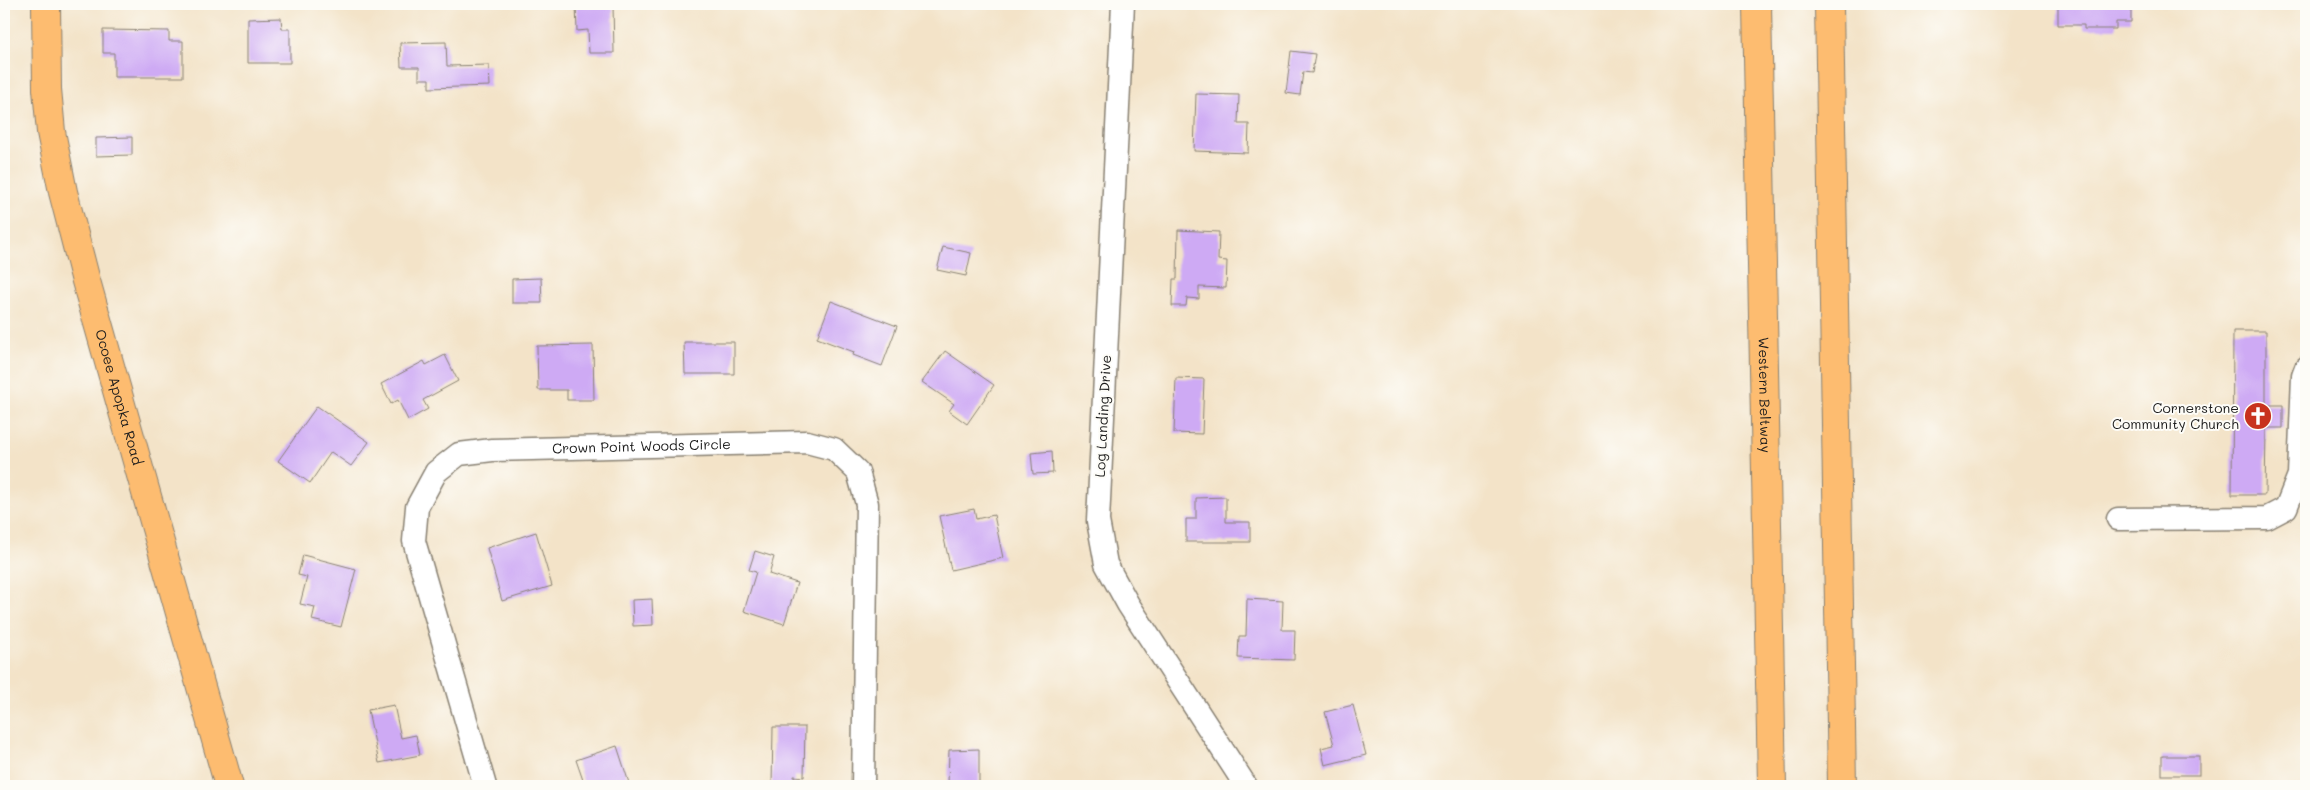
<svg xmlns="http://www.w3.org/2000/svg" width="2310" height="790" font-family="Mali,sans-serif">
<style>
.building{fill:#ceaaf4}
.lines{fill:none;stroke-linecap:round;stroke-linejoin:round}
.minor-casing{stroke:#888072;stroke-width:25}
.major-casing{stroke:#888072;stroke-width:30}
.highway-casing{stroke:#888072;stroke-width:30}
.minor{stroke:#fff;stroke-width:22}
.major{stroke:#fdbc6f;stroke-width:28}
.highway{stroke:#fdbc6f;stroke-width:28}
.labels{text-anchor:middle;stroke-width:4;stroke-linejoin:round;paint-order:stroke}
.street-label{font-size:14px;fill:#1c1c1c;stroke:#fdfcf7}
.poi-label{font-size:14px;fill:#1c1c1c;stroke:#fdfcf7;text-anchor:end}
</style>
<rect width="100%" height="100%" fill="#fdfcf7"/>
<filter id="ink" filterUnits="userSpaceOnUse"><feTurbulence type="fractalNoise" baseFrequency=".02" numOctaves="2"/><feDisplacementMap in="SourceGraphic" scale="10" xChannelSelector="R" yChannelSelector="G"/><feConvolveMatrix kernelMatrix="1 2 1 2 8 2 1 2 1" color-interpolation-filters="sRGB"/></filter>
<filter id="wash" filterUnits="userSpaceOnUse"><feTurbulence type="fractalNoise" baseFrequency=".0096" numOctaves="4" result="noise"/><feDisplacementMap in="SourceGraphic" scale="20" xChannelSelector="R" yChannelSelector="G"/><feGaussianBlur stdDeviation="1.12" result="paint"/><feColorMatrix in="noise" values="0 0 0 0 0 0 0 0 0 0 0 0 0 0 0 0 0 1.4 0 .05"/><feComposite in="paint" operator="in"/></filter>
<g filter="url(#wash)">
<rect width="100%" height="100%" fill="#f3e3c8"/>
<g id="blocks">
<g class="building">
<polygon points="2058,4 2131,4 2131,22 2116,22 2116,29 2084,29 2084,25 2058,25"/>
<polygon points="576,5 613,5 614,53 589,53 588,30 577,31"/>
<polygon points="281,18 282,29 290,29 290,63 248,63 248,19"/>
<polygon points="103,30 169,31 169,41 183,41 183,77 114,77 114,53 103,53"/>
<polygon points="446,42 447,66 489,65 490,86 429,88 429,79 419,79 419,67 401,67 400,43"/>
<polygon points="1291,51 1315,54 1312,73 1303,72 1300,95 1286,93"/>
<polygon points="1196,94 1239,95 1238,124 1249,124 1248,153 1194,151"/>
<polygon points="132,137 132,155 96,156 96,138"/>
<polygon points="1178,230 1219,232 1218,260 1227,261 1226,288 1199,287 1199,299 1187,298 1186,306 1172,306 1173,279 1177,279"/>
<polygon points="943,247 971,253 966,276 937,270"/>
<polygon points="541,278 542,303 512,303 512,279"/>
<polygon points="831,301 897,326 882,366 853,355 854,352 817,338"/>
<polygon points="2233,331 2266,331 2266,405 2283,405 2283,428 2266,428 2265,495 2232,495"/>
<polygon points="684,342 734,342 734,374 685,374"/>
<polygon points="593,345 594,400 567,400 567,390 538,390 537,346"/>
<polygon points="945,351 994,385 967,424 949,411 954,404 922,382"/>
<polygon points="445,355 458,381 423,400 428,409 408,420 398,400 391,404 381,384 424,361 426,365"/>
<polygon points="1176,378 1204,379 1202,434 1174,433"/>
<polygon points="317,406 369,442 351,466 331,452 310,483 278,461"/>
<polygon points="1052,451 1053,473 1033,474 1031,453"/>
<polygon points="1226,497 1226,522 1250,522 1250,542 1186,542 1186,519 1196,519 1196,498"/>
<polygon points="974,509 976,519 994,515 1003,558 951,570 939,516"/>
<polygon points="536,532 552,586 502,601 487,548"/>
<polygon points="755,551 774,557 769,574 797,583 784,624 744,611 756,572 749,570"/>
<polygon points="303,555 356,569 341,627 312,620 315,607 300,604 307,577 298,575"/>
<polygon points="652,599 653,625 633,626 632,600"/>
<polygon points="1247,599 1283,601 1282,630 1295,630 1294,660 1238,658 1239,636 1246,636"/>
<polygon points="394,705 401,738 416,735 420,755 379,763 368,710"/>
<polygon points="1353,705 1366,755 1325,765 1321,748 1334,745 1325,712"/>
<polygon points="773,727 805,727 804,777 794,776 794,786 772,786"/>
<polygon points="617,746 630,786 585,786 576,760"/>
<polygon points="979,749 979,786 948,786 949,750"/>
<rect x="2162" y="756" width="37" height="19"/>
</g>
</g>
</g>
<g filter="url(#ink)">
<use href="#blocks" fill-opacity="0" stroke="#888072" stroke-width="1"/>
<g class="lines">
<defs>
<g id="minor">
<polyline points="1123,4 1098,521 1106,564 1128,604 1246,786"/>
<polyline points="2118,519 2267,518 2286,508 2299,475 2303,376 2306,368"/>
<path id="s1" d="M 485,786 L 414,541 L 417,507 L 436,472 L 459,454 L 492,450 L 807,442 L 834,449 L 858,472 L 867,504 L 863,786"/>
</g>
<g id="major">
<path id="s2" d="M 46,4 L 47,89 L 51,132 L 63,192 L 86,281 L 229,786"/>
</g>
<g id="highway">
<path id="s3" d="M 1757,4 L 1772,786"/>
<polyline points="1829,4 1842,786"/>
</g>
</defs>
<use href="#minor" class="minor-casing"/>
<use href="#major" class="major-casing"/>
<use href="#highway" class="highway-casing"/>
<use href="#minor" class="minor"/>
<use href="#major" class="major"/>
<use href="#highway" class="highway"/>
</g>
</g>
<defs>
<symbol id="church-disc" viewBox="-11 -11 22 22"><circle r="9.5" fill="#c8321e" stroke="#fdfcf7"/><path d="M-1.2-6h2.4v3.5h3.3v2.4h-3.3V6h-2.4V-.1h-3.3v-2.4h3.3Z" fill="#fff"/></symbol>
</defs>
<g fill-rule="evenodd">
<use href="#church-disc" x="2242" y="400" width="32" height="32"/>
</g>
<g class="labels">
<g class="street-label">
<text dy="5" stroke="none"><textPath href="#s3" startOffset="391">Western Beltway</textPath></text>
<text dy="5" stroke="none"><textPath href="#s2" startOffset="402">Ocoee Apopka Road</textPath></text>
<text transform="translate(1103 416) rotate(-87)" y="5">Log Landing Drive</text>
<text dy="5" stroke="none"><textPath href="#s1" startOffset="541">Crown Point Woods Circle</textPath></text>
</g>
<g class="poi-label">
<text x="2239" y="413">Cornerstone<tspan x="2239" dy="16">Community Church</tspan></text>
</g>
</g>
<rect width="2310" height="790" fill="none" stroke="#fdfcf7" stroke-width="20"/>
</svg>
